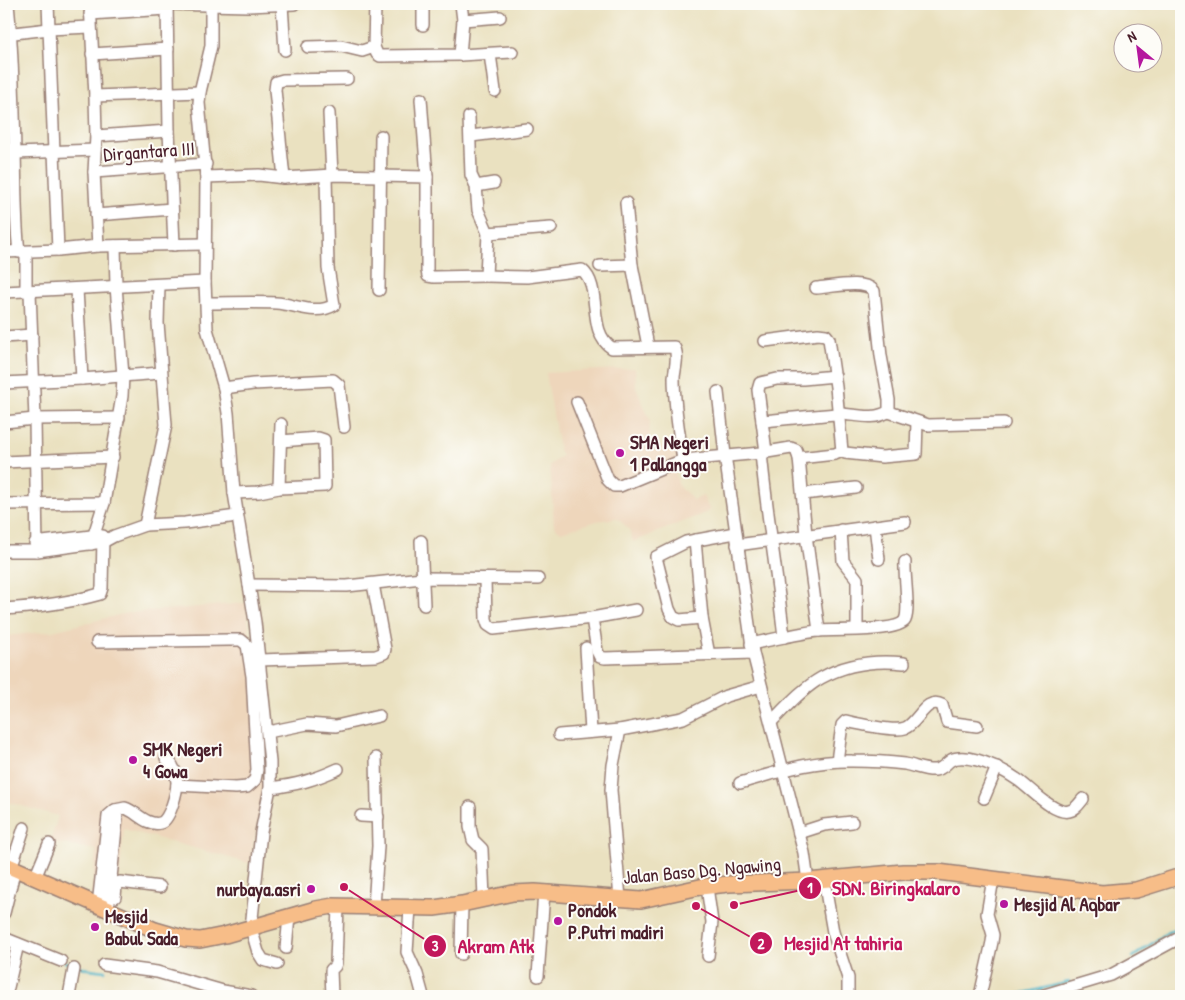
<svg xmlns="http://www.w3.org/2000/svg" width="1185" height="1000" font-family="'Patrick Hand',sans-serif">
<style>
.built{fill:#eed6bb}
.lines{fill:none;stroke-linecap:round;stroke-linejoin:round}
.stream{stroke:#4cb5c9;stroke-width:2.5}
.minor-casing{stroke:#9a8076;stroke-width:14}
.major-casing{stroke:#9a8076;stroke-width:18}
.minor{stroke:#fff;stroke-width:11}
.major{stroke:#f7bd88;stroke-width:15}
.poi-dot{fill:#b5179e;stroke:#fdfcf7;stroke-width:2}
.labels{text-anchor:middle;stroke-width:4;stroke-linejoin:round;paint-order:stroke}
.street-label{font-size:19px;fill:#4a1f2b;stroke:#fdfcf7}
.poi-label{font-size:19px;font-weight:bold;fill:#4a1f2b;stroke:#fdfcf7;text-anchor:start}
.leader{fill:none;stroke:#c2185b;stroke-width:2}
.callout-dot{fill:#c2185b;stroke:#fdfcf7;stroke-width:2}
.mark-label{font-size:15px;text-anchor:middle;font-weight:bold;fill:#fff}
.callout-label{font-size:20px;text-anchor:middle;font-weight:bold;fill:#c2185b;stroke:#fdfcf7;stroke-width:4;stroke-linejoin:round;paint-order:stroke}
</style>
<rect width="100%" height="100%" fill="#fdfcf7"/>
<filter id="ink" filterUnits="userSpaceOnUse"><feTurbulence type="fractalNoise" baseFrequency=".02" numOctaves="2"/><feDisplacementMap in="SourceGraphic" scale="10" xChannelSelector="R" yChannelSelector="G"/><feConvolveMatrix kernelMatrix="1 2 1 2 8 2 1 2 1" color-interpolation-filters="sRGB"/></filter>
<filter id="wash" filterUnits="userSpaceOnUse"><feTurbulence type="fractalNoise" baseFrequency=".0096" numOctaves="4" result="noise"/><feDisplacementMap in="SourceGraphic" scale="20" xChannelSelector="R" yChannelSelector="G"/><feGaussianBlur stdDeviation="1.12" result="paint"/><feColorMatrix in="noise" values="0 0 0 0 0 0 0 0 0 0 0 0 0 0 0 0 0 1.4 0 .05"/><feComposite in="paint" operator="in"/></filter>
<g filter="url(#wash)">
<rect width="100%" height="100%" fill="#eae1c0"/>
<g class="built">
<polygon points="635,368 636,387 650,420 649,440 655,447 678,445 681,466 674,468 679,487 689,495 692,500 703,496 710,511 633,542 629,529 617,518 597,521 561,532 554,526 550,465 562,456 559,449 546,373"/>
<polygon points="246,603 262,737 263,783 258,822 249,863 124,829 116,909 91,899 96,850 50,842 58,816 4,801 4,636 53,631 127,613"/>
</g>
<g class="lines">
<g class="stream">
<polyline points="1133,957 1168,932 1181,929"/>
<polyline points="65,962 88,969 105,971"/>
<polyline points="1012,996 1069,982"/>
</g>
</g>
</g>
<g filter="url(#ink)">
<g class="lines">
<defs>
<g id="minor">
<path d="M 8,4 C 13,53 14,103 15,152 C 16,186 15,218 19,252"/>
<polyline points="48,4 58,250"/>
<polyline points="90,4 95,96 96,136 94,172 98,246 205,244"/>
<polyline points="167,4 169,131 174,245"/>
<polyline points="167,4 248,6 294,4"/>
<polyline points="211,4 211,46 200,92 199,103 206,177 205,282 207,329 224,388 228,413 234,493 255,622 270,762 270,788 261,832 251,928 258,952 263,960 277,964"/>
<polyline points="375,4 374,47 377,54 380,56 460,55 512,52"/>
<polyline points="282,5 285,50"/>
<polyline points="90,14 167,9"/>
<polyline points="463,20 500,17"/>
<polyline points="423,25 423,4"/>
<polyline points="5,34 49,29 90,27"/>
<polyline points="308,47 341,46 362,51 374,47"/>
<polyline points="92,54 168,49"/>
<polyline points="490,54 495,91"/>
<polyline points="460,55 463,20 461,4"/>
<polyline points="95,96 200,92"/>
<polyline points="421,99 427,177"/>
<polyline points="329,113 332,175"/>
<polyline points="96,136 169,131"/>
<polyline points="471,136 527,129"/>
<polyline points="16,153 95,150"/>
<polyline points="94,172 206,164"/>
<polyline points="206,177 259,175 284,178 332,175 427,177 427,271 428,276 434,277 486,276 488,233 478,210 476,186 471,175 469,117"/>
<polyline points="284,178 275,90 276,82 283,80 347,79"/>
<polyline points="476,186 494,183"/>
<polyline points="626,203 632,265 648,346"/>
<polyline points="96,215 172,209"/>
<polyline points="488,233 551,228"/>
<polyline points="4,252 58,250 98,246"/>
<polyline points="26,252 26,291"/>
<polyline points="600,266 632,265"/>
<path d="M 486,276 L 527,277 L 582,270 C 603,287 586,332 612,348 L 674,347 C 679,354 675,368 674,377 C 674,406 679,432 683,460"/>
<polyline points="77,289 82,379"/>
<polyline points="379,290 381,136"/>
<polyline points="4,292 205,282"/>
<polyline points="30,292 35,419 37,551"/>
<path d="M 206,303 C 229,303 253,302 276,303 C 295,304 315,316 334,305 L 328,268 L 326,176"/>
<polyline points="4,337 32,335"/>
<polyline points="765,341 818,334 826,335 829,339 836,387 842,451 835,454 799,458"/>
<polyline points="4,383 82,379 161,373"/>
<polyline points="224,388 253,384 333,380 339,385 344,427"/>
<polyline points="718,392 725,455 753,653 804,853 808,881"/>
<polyline points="577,402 608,480 614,486 620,486 683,460 761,453 791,448 796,450 799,458 806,535 819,631"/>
<polyline points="889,412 928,425 1004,423"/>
<path d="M 762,421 C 786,419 811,416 836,414 C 852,413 874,422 889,411 L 889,400 L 881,356 L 874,291 C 865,279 831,287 816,288"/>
<polyline points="4,422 35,419 119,418"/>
<polyline points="842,451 845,453 882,457 916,454 917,422"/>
<polyline points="766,452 758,390 760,383 777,379 803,379 835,376"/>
<polyline points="4,462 113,457"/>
<polyline points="279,488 281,424"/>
<polyline points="234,493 259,492 279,488 325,486 324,440 318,438 281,441"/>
<polyline points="803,494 856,488"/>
<polyline points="4,504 104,503"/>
<polyline points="145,525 166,425 158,323 159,285"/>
<polyline points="875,526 879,559"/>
<polyline points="841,530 843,561 857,579 857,629"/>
<polyline points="695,540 702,618 709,655"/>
<polyline points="421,541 424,605"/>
<polyline points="35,543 99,535"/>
<polyline points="91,544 104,503 122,396 123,376 116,286 115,246"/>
<polyline points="737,545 905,522"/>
<polyline points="4,551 37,551 103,542 114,536 145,525 185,523 237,516"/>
<polyline points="485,580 486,619 488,625 494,629 592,618"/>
<polyline points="249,585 347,586 422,578 538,579"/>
<path d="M 4,609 C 37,607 68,603 100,594 L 102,588 L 103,536"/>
<polyline points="636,610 592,618 597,651 600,657 605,658 753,653"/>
<polyline points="702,618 679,620 673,617 669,609 656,557 686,542 735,533"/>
<path d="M 784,637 C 795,635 807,632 818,631 C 833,630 899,632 905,620 C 910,610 904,575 905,562"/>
<polyline points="97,642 229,640 241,640 247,645 252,676 257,770 255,780 247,787 236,788 177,785"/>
<path d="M 751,644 L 784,637 C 777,575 767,515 761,453"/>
<polyline points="586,648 591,732"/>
<polyline points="260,660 376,656 384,653 385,649 373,584"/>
<path d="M 771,722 C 785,708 803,688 821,678 C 846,664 876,660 904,663"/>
<polyline points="268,732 307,724 336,726 379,716"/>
<polyline points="559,735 620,730"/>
<path d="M 837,761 L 842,725 L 846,721 C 859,724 894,732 905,728 C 918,723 926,696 942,705 L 947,722 L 977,726"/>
<path d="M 740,783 C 778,772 812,760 852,761 C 869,761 889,762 905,764 C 915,766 926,771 935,770 C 943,769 945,764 951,760 C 959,756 969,758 977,760 C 992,764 1005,771 1018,780 C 1030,788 1054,815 1069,811 C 1075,810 1079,804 1083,799"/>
<path d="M 270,788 C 296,785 314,780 338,769"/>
<polyline points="984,798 997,767"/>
<polyline points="470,807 470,827 473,840 482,849 484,899"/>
<polyline points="361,816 378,817"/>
<polyline points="799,833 824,825 852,822"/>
<polyline points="11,868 24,828"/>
<polyline points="35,878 49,844"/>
<polyline points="824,880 833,932 848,978 848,996"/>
<polyline points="707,887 712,922 708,956"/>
<polyline points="115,897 116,885 120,882 160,887"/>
<polyline points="620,899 611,790 613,765 620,730 683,718 726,696 761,686"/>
<path d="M 98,905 L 108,816 L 115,810 L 125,808 C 136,811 146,826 160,823 C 170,821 177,791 177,782 C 176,772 173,764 166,758"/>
<polyline points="374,907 378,846 376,758"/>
<polyline points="108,908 117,818 115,810"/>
<polyline points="410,908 407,952 417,974 423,996"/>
<polyline points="4,913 15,869"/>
<polyline points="4,938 61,961"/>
<polyline points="286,948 289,917"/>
<polyline points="461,954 462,904"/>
<polyline points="104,965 157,972 223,991 251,996"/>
<polyline points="538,976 544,892"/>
<polyline points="6,996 18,944"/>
<polyline points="69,996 74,969"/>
<polyline points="332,996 331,970 335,966 336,963 338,906"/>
<polyline points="980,996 992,942 993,935 987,914 993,879"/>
<polyline points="1041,996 1111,975 1181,937"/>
</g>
<polyline id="major" points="4,864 155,930 186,939 200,940 225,935 316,909 333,906 434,908 462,904 513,893 535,892 641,900 700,887 729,884 808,881 903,872 938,872 1102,893 1136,890 1181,876"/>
</defs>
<use href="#minor" class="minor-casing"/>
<use href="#major" class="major-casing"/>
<use href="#minor" class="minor"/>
<use href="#major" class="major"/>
</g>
</g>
<g class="poi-dot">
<circle cx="620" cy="453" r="5"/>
<circle cx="133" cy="760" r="5"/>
<circle cx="311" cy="889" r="5"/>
<circle cx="1004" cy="904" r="5"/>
<circle cx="558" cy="921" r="5"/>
<circle cx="95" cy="927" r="5"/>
</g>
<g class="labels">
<g class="street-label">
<text transform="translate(149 151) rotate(-4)" y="7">Dirgantara III</text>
<text transform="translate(702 870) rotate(-5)" y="7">Jalan Baso Dg. Ngawing</text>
</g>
<g class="poi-label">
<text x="630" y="449">SMA Negeri<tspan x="630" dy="22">1 Pallangga</tspan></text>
<text x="143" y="756">SMK Negeri<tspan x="143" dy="22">4 Gowa</tspan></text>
<text x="301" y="896" text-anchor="end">nurbaya.asri</text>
<text x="1014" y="911">Mesjid Al Aqbar</text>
<text x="568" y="917">Pondok<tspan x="568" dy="22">P.Putri madiri</tspan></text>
<text x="105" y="923">Mesjid<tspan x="105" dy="22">Babul Sada</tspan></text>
</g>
</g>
<path class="leader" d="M734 905L810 888M696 906L761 943M344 887L435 946"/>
<g class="callout-dot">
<circle cx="734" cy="905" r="5"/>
<circle cx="696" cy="906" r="5"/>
<circle cx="344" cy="887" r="5"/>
<circle cx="810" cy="888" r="12"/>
<circle cx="761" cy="943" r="12"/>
<circle cx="435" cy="946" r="12"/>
</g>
<g class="mark-label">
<text x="810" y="893">1</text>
<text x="761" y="949">2</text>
<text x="435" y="951">3</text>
</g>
<g class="callout-label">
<text x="896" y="895">SDN. Biringkalaro</text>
<text x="843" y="950">Mesjid At tahiria</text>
<text x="496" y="953">Akram Atk</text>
</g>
<rect width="1185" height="1000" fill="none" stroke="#fdfcf7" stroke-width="20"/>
<g transform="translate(1138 48) rotate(331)"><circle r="24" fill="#fdfcf7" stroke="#b5a4a5"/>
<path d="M0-4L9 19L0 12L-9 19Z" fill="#b5179e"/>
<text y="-8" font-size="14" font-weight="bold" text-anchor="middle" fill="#4a1f2b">N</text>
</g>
</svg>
